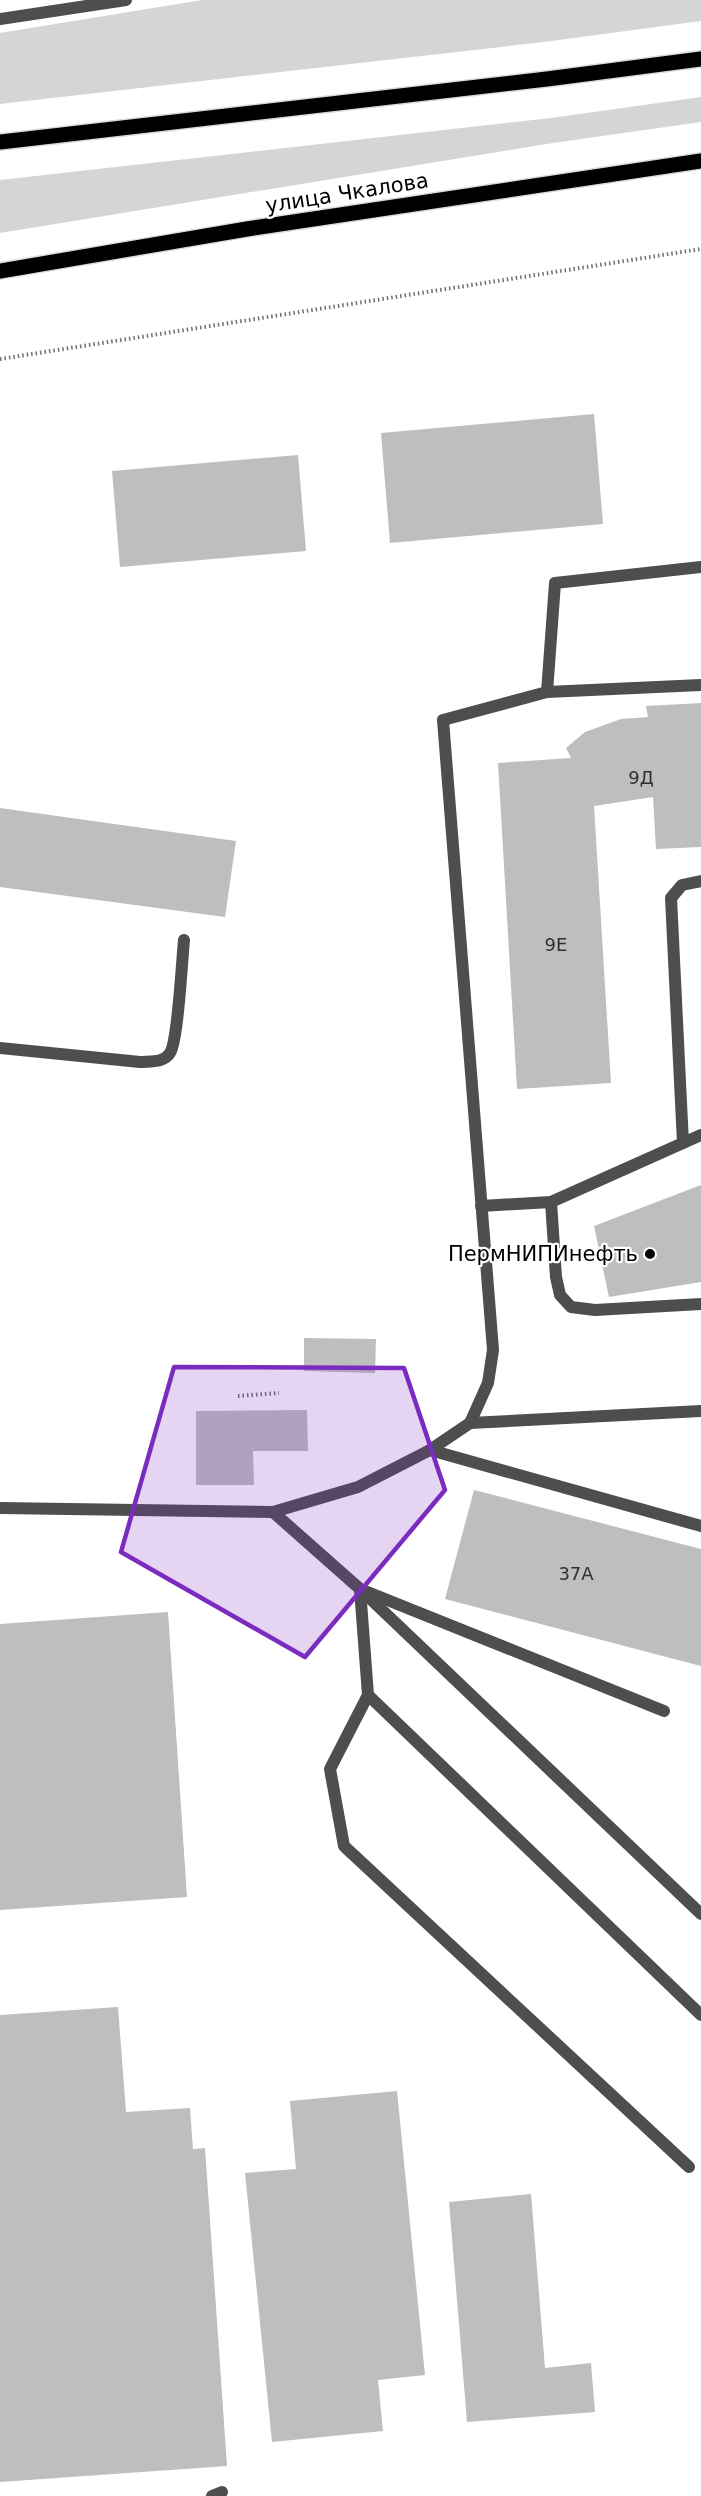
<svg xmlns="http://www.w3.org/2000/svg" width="701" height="2496" font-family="'DejaVu Sans',sans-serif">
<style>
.green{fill:#d5d5d5}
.building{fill:#bebebe}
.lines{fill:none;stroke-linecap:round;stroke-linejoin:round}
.primary-casing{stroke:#dbdbdb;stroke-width:18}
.path{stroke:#707070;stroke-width:4;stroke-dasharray:1.5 3;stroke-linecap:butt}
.service{stroke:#4e4e4e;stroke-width:12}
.minor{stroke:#4e4e4e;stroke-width:12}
.primary{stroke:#000;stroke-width:15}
.marked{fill:#7b2cbf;fill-opacity:0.2;stroke:#7b2cbf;stroke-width:4.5;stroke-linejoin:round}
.poi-dot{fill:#000;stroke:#fff;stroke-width:2}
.labels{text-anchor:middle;stroke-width:4.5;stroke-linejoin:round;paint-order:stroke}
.number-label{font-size:18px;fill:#303030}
.street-label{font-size:21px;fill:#000;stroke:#fff}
.poi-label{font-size:21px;fill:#000;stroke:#fff;text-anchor:end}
</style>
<rect width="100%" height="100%" fill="#fff"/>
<g class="green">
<polygon points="202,0 701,0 701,21 544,42 0,104 0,33"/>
<polygon points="701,97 701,122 553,143 0,233 0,180 551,118"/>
</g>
<g class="building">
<polygon points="594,414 603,524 390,543 381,433"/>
<polygon points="298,455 306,551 120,567 112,471"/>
<polygon points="701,703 701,847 656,849 653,797 594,806 611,1083 517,1089 498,763 571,758 566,748 585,732 621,719 648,717 646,706"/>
<polygon points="0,808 236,841 225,917 0,887"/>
<polygon points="701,1185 701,1282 609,1297 594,1226"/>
<polygon points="304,1338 376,1339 375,1373 304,1371"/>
<polygon points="307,1410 308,1451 253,1451 254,1485 196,1485 196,1411"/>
<polygon points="474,1490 701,1549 701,1666 445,1599"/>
<polygon points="168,1612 187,1897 0,1910 0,1624"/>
<polygon points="118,2007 126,2112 190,2108 193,2149 205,2148 227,2466 0,2482 0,2015"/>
<polygon points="397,2091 425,2375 378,2380 383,2431 272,2442 245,2173 296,2169 290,2101"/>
<polygon points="531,2194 545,2368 591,2363 595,2412 467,2422 449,2202"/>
</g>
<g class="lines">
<defs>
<g id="primary">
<polyline points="0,142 547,79 701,59"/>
<polyline points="0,271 247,229 701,161"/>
</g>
</defs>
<use href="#primary" class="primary-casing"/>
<g class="path">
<polyline points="0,359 701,249"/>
<polyline points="238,1396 279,1393"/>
</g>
<g class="service">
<polyline points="547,692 555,583 701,567"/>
<path d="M 0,1048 L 140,1062 C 150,1061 164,1063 170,1053 C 178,1041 182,959 184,940"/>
<polyline points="683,1143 671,898 682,885 701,881"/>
<polyline points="551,1202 556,1277 560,1295 571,1307 595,1310 701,1304"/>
<polyline points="481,1206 551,1202 701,1135"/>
<polyline points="470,1423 488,1383 493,1350 443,720 547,692 701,685"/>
<polyline points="430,1450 701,1526"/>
<polyline points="0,1508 273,1512 358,1487 430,1450 470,1423 701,1411"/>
<polyline points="273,1512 360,1589 701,1914"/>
<polyline points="368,1695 330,1769 344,1846 689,2167"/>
<polyline points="664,1711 360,1589 368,1695 701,2015"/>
<polyline points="212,2496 222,2492"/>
</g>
<polyline class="minor" points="0,19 126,0"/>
<use href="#primary" class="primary"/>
</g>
<path class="marked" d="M 174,1367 L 404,1368 L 445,1490 L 305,1657 L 121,1552 Z"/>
<circle class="poi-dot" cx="650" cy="1254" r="6"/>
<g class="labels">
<g class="number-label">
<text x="641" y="784">9Д</text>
<text x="556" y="951">9Е</text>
<text x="576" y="1580">37А</text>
</g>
<g class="street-label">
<text transform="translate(347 193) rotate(-9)" y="7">улица Чкалова</text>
</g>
<g class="poi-label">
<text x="638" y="1261">ПермНИПИнефть</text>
</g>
</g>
</svg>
